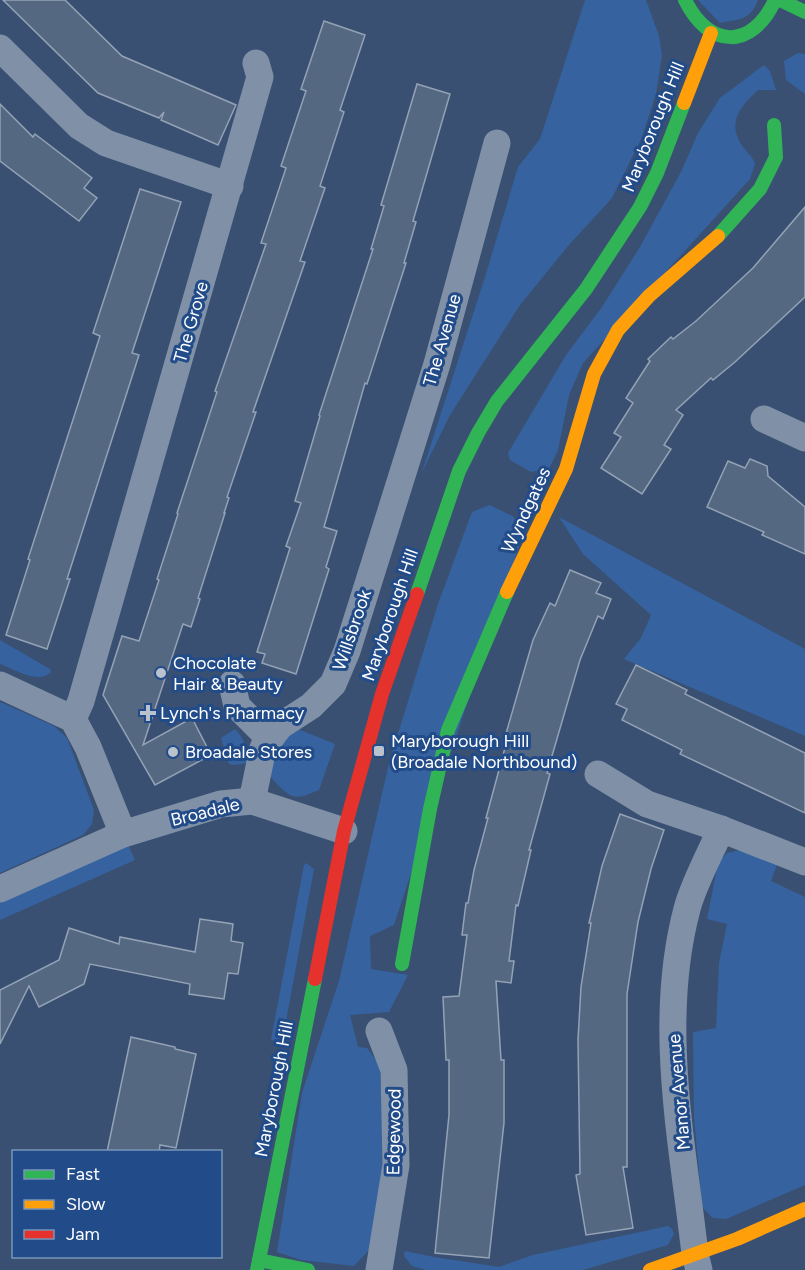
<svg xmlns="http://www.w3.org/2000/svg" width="805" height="1270" font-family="Figtree,sans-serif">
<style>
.green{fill:#36639f}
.building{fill:#556882;stroke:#94a2b5;stroke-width:1.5}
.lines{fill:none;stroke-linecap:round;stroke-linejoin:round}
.street{stroke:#8091a7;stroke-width:27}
.fast{stroke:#30b455;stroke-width:14}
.slow{stroke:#ff9f0a;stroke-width:14}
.jam{stroke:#e5322d;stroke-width:14}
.poi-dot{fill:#bac2ce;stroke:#224c89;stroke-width:2}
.labels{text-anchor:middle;stroke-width:6;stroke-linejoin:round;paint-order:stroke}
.street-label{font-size:18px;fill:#fff;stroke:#224c89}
.poi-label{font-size:18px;fill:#fff;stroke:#224c89;text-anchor:start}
</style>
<rect width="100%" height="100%" fill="#395072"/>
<g class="green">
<polygon points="585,0 646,0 659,36 662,55 656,94 642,137 612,198 568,246 520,305 450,415 422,472 485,277 518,167 540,139"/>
<path d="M 698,0 L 758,0 C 750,21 739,19 720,23 Z"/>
<polygon points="798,53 805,54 805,94 786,80 784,61"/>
<path d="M 764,65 L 770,71 L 776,90 L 758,90 C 741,106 727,121 741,144 C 746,152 752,155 755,164 L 750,179 L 583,363 L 569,395 L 558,450 L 547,473 L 543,469 L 531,472 L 510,460 L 508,453 L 566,355 L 602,307 L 640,247 L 682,170 L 698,133 L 720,98 Z"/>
<polygon points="490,505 514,517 522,537 394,925 370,936 371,969 408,975 389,1012 350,1015 358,1047 367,1048 380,1065 383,1135 382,1205 370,1249 354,1266 301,1260 277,1252 302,1093 339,981 389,763 438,604 472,512"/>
<polygon points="559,517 805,649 805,736 624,659 641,638 651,615 583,554"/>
<path d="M 0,640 L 50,669 L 51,672 C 38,685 14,669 0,664 Z"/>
<polygon points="0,702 54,726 67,738 94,810 92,824 83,835 0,873"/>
<path d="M 235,729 C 244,738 248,750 247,763 L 233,765 L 229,764 L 221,738 Z"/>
<path d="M 298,729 L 335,744 L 319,790 C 297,799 293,801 276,783 C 269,775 268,773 266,762 L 284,740 Z"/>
<polygon points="123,834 135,860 0,920 0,889"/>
<polygon points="741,850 777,864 771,881 805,897 805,1185 726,1219 713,1218 702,1207 694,1117 693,1032 716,1028 719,963 727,924 707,919 718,863 727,853"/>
<polygon points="306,863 314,869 282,1043 271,1040 304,865"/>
<polygon points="668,1226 672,1229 674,1234 668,1245 583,1270 426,1270 412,1266 404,1256 405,1251 434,1257 499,1267 533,1255"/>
</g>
<g class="building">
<polygon points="3,0 65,0 122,56 236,105 218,145 161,120 164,112 159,118 98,93"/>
<polygon points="324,21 365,35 340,110 344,112 320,186 325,188 300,261 305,262 253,412 256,412 227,497 229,498 224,513 225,513 198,598 200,599 191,627 183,624 143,745 192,718 211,755 155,785 103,695 122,636 139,641 159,580 157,579 178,514 177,513 217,392 215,391 266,244 261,243 286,168 281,166 306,91 301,89"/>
<polygon points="417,84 450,94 413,221 416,222 404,263 406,263 367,384 365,383 324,527 337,531 326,567 329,569 296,674 262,663 265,654 257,652 290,548 286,546 301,503 295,501 320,416 319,415 373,249 371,249 384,206 381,205"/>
<polygon points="0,104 33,137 35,134 92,178 84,188 97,198 79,221 0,161"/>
<polygon points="140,189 181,202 132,353 139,355 67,579 70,579 47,649 6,635 30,560 28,559 100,336 93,333"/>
<polygon points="805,207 805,297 735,362 713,380 711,378 676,410 683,415 664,445 671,449 642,494 601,468 621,437 614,433 633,403 626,398 650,361 648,359 671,337 673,339 696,321 753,268"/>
<polygon points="750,459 767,466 768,476 805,507 805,554 762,535 764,532 707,507 728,461 745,468"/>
<polygon points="570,570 601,583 596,593 611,599 603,619 598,616 580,660 547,773 550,774 529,850 531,850 518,906 516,905 509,961 514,961 511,983 496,981 501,1060 504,1060 504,1123 489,1258 435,1253 449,1115 449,1060 446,1060 443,997 459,996 467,935 462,935 466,903 468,903 474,870 488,818 486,818 506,744 503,744 533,640 550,603 555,606"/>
<polygon points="636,665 687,690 685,694 805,753 805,813 680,754 682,750 622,720 627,709 616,704"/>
<polygon points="620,814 664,830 651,869 638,922 627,994 627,1167 623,1167 633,1228 586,1235 576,1175 580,1174 578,1040 581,987 591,923 589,923 602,866"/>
<polygon points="200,919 233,924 231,941 243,943 238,974 228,973 224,999 189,994 190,984 90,964 84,984 39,1007 29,986 0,1044 0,990 59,960 69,928 119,944 120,937 195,952"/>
<polygon points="131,1037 175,1047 175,1049 196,1054 176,1148 160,1145 159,1152 107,1152"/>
</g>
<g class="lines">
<g class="street">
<polyline points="0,48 79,126 106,143 230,186"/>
<polyline points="764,419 805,438"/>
<polyline points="232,684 237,706 270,739"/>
<polyline points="0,685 73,719 88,747 123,834"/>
<polyline points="73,719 81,701 260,77 256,63"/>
<polyline points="598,774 647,804 721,829 805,862"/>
<polyline points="252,801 263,748 280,726 311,706 333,684 347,651 437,364 497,143"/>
<polyline points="0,889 123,834 221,804 252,801 344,831"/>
<polyline points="379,1031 394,1070 396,1165 379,1270"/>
<path d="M 699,1270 L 695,1254 C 682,1140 657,1022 687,909 C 693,885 711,852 721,829"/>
</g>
<g class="fast">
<path d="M 685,0 C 709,49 752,50 775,0"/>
<polyline points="780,0 805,12"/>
<polyline points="718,236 760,189 776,157 774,125"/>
<polyline points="417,594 459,471 478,433 497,401 586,289 640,207 657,173 684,103"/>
<polyline points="402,964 430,809 448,730 507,592"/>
<polyline points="259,1260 308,1270"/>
<polyline points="257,1270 315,979"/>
</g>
<g class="slow">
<polyline points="684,103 711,33"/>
<polyline points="507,592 566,469 594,374 618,330 649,296 718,236"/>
<polyline points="650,1270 737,1239 805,1209"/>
</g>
<polyline class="jam" points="315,979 344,831 382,694 417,594"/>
</g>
<g class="poi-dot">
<circle cx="161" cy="673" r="6"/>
<path d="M145 704h6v6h6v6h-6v6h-6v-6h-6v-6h6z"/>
<rect x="373" y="745" width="12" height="12" rx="3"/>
<circle cx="173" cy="752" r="6"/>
</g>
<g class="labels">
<g class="street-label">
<text transform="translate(653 127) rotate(-68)" y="6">Maryborough Hill</text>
<text transform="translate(191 322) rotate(-74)" y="6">The Grove</text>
<text transform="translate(442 340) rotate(-74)" y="6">The Avenue</text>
<text transform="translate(526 510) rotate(-65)" y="6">Wyndgates</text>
<text transform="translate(390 615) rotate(-71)" y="6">Maryborough Hill</text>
<text transform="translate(352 630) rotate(-71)" y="6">Willsbrook</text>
<text transform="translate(205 812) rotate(-14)" y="6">Broadale</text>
<text transform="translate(274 1089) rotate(-79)" y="6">Maryborough Hill</text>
<text transform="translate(679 1092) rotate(-95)" y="6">Manor Avenue</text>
<text transform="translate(394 1132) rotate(-89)" y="6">Edgewood</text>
</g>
<g class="poi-label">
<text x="173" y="669">Chocolate<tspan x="173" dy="21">Hair &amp; Beauty</tspan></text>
<text x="160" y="719">Lynch's Pharmacy</text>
<text x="391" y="747">Maryborough Hill<tspan x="391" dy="21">(Broadale Northbound)</tspan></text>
<text x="185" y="758">Broadale Stores</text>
</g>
</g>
<rect x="12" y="1150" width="210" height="108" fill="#224c89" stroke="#7a94b8" stroke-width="1.5"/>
<rect x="24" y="1170" width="30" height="9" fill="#30b455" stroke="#7a94b8" stroke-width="1.5"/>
<text x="66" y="1180" font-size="18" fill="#ffffff">Fast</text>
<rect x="24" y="1200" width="30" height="9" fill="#ff9f0a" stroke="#7a94b8" stroke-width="1.5"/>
<text x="66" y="1210" font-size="18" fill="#ffffff">Slow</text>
<rect x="24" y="1230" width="30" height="9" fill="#e5322d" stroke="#7a94b8" stroke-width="1.5"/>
<text x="66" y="1240" font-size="18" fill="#ffffff">Jam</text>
</svg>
